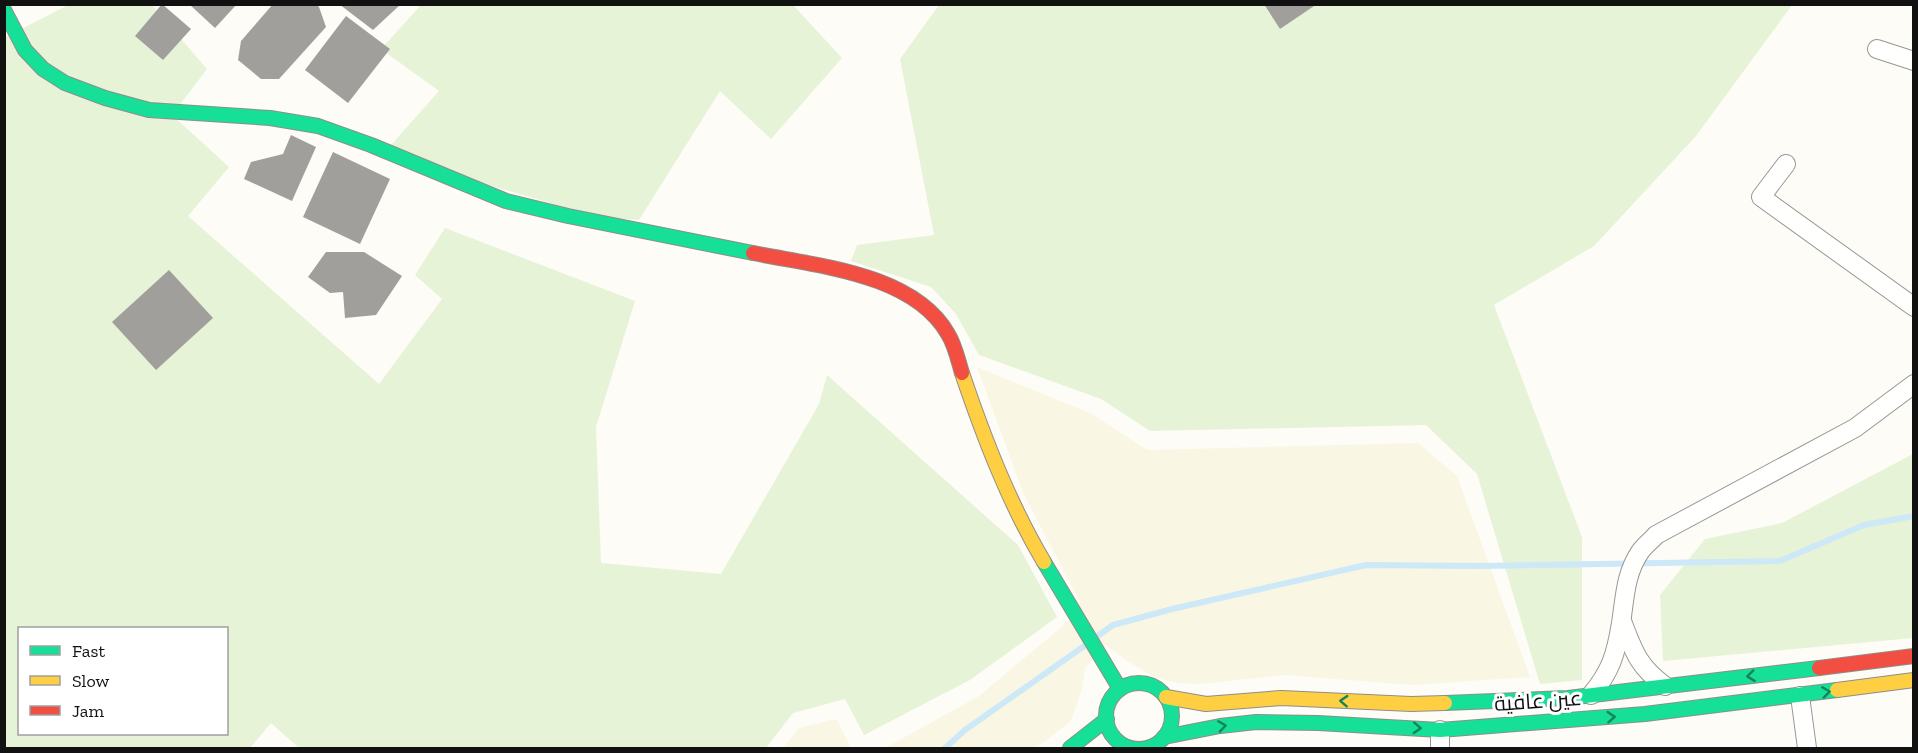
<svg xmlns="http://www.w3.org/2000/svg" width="1918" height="753" font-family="'Zilla Slab',Cairo,serif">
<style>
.farmland{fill:#f9f7e4}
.green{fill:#e7f3d7;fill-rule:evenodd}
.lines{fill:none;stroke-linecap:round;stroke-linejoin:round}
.stream{stroke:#cde8f7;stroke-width:6}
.building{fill:#a19f9c}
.street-casing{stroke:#979795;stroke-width:20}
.fast-casing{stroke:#8e8d8b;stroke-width:16}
.slow-casing{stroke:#8e8d8b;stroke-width:16}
.jam-casing{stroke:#8e8d8b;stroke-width:16}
.street{stroke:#fffffe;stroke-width:18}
.fast{stroke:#16e098;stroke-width:14}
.slow{stroke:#ffcf43;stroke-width:14}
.jam{stroke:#f24e42;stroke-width:14}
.oneway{stroke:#14835b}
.labels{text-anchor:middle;stroke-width:6;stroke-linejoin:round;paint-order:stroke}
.street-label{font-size:21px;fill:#111;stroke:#fff}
</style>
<rect width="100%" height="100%" fill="#fdfcf7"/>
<g class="farmland">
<polygon points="977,367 1092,414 1147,450 1418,443 1457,476 1530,677 1412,685 1284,675 1200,684 1179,683 1156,678 1127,661 1106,645 1085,668 1082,689 1071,721 1036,748 885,748 979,696 1071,619 1080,602 1023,493"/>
<polygon points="836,719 851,748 783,748 799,728"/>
</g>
<g class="green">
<polygon points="792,4 842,58 771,139 720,91 639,220 598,217 383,154 439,91 381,49 421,5"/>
<path d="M 68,5 L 152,5 L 207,69 L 172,115 L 229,167 L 188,216 L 379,384 L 442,299 L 415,275 L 445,228 L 635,301 L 596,427 L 601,563 L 721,574 L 819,404 L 827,375 L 1018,545 L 1057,617 L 970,680 L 864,735 L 845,699 L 793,713 L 766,748 L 299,748 L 271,723 L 250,748 L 5,748 L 4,38 ZM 20,628 L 226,628 L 226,734 L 20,734 Z"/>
<polygon points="939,5 1792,5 1696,136 1594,246 1494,305 1582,537 1582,680 1540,684 1477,474 1426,425 1150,431 1101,399 979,355 956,314 931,287 851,261 857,245 934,235 900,59"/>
<polygon points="1913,454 1913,638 1663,661 1660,595 1705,539 1782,523"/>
</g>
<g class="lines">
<g class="stream">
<polyline points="1095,638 1113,625 1172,609 1366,565 1478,566 1780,561 1864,525 1914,516"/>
<polyline points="945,748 965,730 1087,644"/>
</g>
</g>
<g class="building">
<polygon points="162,4 191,29 163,60 135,36"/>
<polygon points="189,4 237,4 215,28"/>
<polygon points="273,4 316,4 319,7 326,27 279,79 261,79 238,60 241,41"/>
<polygon points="339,4 401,4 373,30"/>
<polygon points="1264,4 1317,4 1280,29"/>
<polygon points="346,16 390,49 348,103 305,70"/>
<polygon points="291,135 316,147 292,201 244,179 251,162 283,154"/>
<polygon points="333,152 390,179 360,244 303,217"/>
<polygon points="326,252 364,252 402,276 376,315 345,318 343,292 330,293 308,277"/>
<polygon points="169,270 213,318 156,370 112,322"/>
</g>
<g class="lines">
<defs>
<g id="street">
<polyline points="1877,49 1914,61"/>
<polyline points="1786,164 1761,197 1914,307"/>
<path d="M 1622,621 C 1634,652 1638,666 1665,686"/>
<path d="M 1591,695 C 1611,671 1616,654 1621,623 C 1625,598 1625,574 1640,552 C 1644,546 1651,541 1656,535 L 1855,428 L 1914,384"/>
<polyline points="1800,696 1807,748"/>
<polyline points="1440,730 1440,748"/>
</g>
<g id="fast">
<polyline points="4,10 25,50 43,69 65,83 105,98 149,110 270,118 318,126 371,145 506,201 568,216 753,253"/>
<polyline points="1044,562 1120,689"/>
<circle cx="1139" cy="716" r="33"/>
<polyline points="1445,703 1568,698 1819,668"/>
<polyline points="1164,737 1220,726 1256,722 1318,723 1440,730 1645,714 1837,690"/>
<polyline points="1070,748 1107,719"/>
</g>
<g id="slow">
<path d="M 962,373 C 984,438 1009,503 1044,562"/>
<polyline points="1837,690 1914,680"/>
<polyline points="1166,697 1206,704 1281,698 1411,704 1445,703"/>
</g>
<g id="jam">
<path d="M 753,253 C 816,266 913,273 948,334 C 955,345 958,360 962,373"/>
<polyline points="1819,668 1914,656"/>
</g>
</defs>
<use href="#street" class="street-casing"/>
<use href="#fast" class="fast-casing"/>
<use href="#slow" class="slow-casing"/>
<use href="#jam" class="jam-casing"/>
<use href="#street" class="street"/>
<use href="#fast" class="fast"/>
<use href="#slow" class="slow"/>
<use href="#jam" class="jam"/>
</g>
<defs><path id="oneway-chevron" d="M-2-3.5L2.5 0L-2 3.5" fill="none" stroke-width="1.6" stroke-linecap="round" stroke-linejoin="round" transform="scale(1.5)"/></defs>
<g class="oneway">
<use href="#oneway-chevron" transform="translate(1751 676) rotate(173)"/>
<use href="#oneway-chevron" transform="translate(1826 692) rotate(-8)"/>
<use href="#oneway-chevron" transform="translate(1344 701) rotate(-177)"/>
<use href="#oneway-chevron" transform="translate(1611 717) rotate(-4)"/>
<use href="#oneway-chevron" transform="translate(1222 726) rotate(-8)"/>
<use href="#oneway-chevron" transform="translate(1417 728) rotate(3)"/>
</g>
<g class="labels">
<g class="street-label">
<text transform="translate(1538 701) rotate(-4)" y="7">عين عافية</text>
</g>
</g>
<rect width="1918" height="753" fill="none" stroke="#111111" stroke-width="12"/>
<rect x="18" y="627" width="210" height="108" fill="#ffffff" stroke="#a0a0a0" stroke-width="1.5"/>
<rect x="30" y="646" width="30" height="9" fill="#16e098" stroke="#a0a0a0" stroke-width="1.5"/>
<text x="72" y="657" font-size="18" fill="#111111">Fast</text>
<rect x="30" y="676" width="30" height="9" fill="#ffcf43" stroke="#a0a0a0" stroke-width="1.5"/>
<text x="72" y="687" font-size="18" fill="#111111">Slow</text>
<rect x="30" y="706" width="30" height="9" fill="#f24e42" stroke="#a0a0a0" stroke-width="1.5"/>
<text x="72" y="717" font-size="18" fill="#111111">Jam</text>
</svg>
